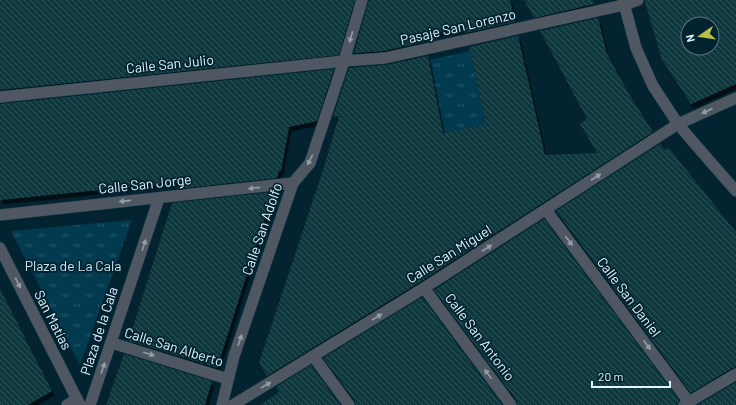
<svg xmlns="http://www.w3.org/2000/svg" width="736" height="405" font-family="Barlow,sans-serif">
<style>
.park{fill:url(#park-tufts)}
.building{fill:url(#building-back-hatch);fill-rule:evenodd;filter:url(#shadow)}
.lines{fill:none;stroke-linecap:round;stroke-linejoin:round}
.pedestrian-casing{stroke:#22404d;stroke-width:12}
.minor-casing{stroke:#22404d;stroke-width:12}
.pedestrian{stroke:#4f5862;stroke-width:11}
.minor{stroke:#4f5862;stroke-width:11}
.oneway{fill:#919ea7}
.labels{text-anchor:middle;stroke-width:3.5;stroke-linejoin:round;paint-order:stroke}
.street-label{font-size:14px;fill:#e1f3fc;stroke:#032331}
.park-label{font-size:14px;fill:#d0e7f3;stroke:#032331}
</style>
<defs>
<pattern id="park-tufts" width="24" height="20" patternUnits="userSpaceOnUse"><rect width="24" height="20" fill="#023a4f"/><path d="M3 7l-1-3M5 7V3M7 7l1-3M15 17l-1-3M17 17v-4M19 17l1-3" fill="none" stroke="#275769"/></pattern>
<pattern id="building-back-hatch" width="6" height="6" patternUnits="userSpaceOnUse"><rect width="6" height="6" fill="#0e383e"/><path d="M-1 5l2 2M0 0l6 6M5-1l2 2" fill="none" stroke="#31555b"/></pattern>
<filter id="shadow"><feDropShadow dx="2.5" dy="4.5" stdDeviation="0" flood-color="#0009"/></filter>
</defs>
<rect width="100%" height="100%" fill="#032331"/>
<g class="park">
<polygon points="470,51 486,124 443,133 429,60"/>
<polygon points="132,220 80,365 11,231"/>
</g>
<g class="building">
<polygon points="0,0 355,0 339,55 0,90"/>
<polygon points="369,0 510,0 515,22 466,33 465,27 424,36 425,42 384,51 354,53"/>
<polygon points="524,0 593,0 594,4 534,18"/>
<path d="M 645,0 L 736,0 L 736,84 L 691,104 L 662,60 L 645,2 ZM 688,24 L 712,24 L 712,48 L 688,48 Z"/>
<polygon points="598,18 607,54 629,94 653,132 420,282 267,376 259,363 324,167 339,116 333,117 349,68 386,65 428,56 443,133 486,124 469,47 518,36 545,155 597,153 580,124 587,119 540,31"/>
<polygon points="334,69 317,121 289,127 281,171 279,171 277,178 177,189 179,182 0,200 0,104"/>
<polygon points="660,144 665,150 669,148 736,232 736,367 732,368 691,393 556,211"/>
<polygon points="273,192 217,368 129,341 132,333 131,333 172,203"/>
<polygon points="544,219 679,400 677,405 518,405 517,401 434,290"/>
<polygon points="0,289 52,391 28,405 0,405"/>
<polygon points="422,297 502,405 356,405 355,401 323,358"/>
<polygon points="124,354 212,381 205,405 106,405"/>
<polygon points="311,365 340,405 260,405 279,392 276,387"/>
<polygon points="736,382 736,405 698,405"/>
</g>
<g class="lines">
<defs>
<polyline id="pedestrian" points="344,61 385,58 624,5"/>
<g id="minor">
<polyline points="623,0 636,48 653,86 678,124 694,143 736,191"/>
<polyline points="624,5 638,0"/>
<polyline points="0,97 344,61"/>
<polyline points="546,210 689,402"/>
<polyline points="0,215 293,183"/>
<polyline points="0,248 80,405"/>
<polyline points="424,288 511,405"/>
<polyline points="112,343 228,379"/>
<polyline points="313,356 349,405"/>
<polyline points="67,405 77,399"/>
<polyline points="90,405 159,198"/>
<polyline points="222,405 234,356 293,183 310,163 344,61 362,0"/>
<polyline points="233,405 424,288 678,124 736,98"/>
<polyline points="684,405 736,374"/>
</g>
</defs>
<use href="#pedestrian" class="pedestrian-casing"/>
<use href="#minor" class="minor-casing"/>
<use href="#pedestrian" class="pedestrian"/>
<use href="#minor" class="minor"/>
</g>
<defs><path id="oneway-solid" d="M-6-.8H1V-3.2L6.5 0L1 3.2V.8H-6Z"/></defs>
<g class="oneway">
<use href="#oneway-solid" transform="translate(351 37) rotate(106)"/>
<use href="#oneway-solid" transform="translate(707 111) rotate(156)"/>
<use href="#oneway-solid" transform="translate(310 160) rotate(116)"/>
<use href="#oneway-solid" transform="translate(596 177) rotate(-33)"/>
<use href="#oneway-solid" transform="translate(254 188) rotate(174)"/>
<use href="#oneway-solid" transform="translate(125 201) rotate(174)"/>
<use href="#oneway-solid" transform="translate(569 241) rotate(53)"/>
<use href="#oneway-solid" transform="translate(144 245) rotate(-72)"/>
<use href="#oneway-solid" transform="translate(487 248) rotate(-33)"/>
<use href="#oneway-solid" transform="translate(18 283) rotate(63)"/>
<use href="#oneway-solid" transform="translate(377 317) rotate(-32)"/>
<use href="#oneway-solid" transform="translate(240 340) rotate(-71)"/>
<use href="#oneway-solid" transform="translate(647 345) rotate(53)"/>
<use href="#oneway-solid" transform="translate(149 354) rotate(17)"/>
<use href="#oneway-solid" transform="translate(103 368) rotate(-71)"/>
<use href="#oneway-solid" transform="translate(488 374) rotate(-126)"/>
<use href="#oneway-solid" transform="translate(266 385) rotate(-31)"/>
</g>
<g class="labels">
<g class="street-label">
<text transform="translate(458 27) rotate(-13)" y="5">Pasaje San Lorenzo</text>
<text transform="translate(170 64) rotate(-6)" y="5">Calle San Julio</text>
<text transform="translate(145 184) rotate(-6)" y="5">Calle San Jorge</text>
<text transform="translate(262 229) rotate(-71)" y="5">Calle San Adolfo</text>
<text transform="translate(449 254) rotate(-32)" y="5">Calle San Miguel</text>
<text transform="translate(629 297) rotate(53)" y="5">Calle San Daniel</text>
<text transform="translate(53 320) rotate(63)" y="5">San Matías</text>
<text transform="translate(99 331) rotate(-72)" y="5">Plaza de la Cala</text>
<text transform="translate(480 337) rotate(53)" y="5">Calle San Antonio</text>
<text transform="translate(174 347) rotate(17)" y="5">Calle San Alberto</text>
</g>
<g class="park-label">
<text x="73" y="271">Plaza de La Cala</text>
</g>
</g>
<g transform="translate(700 36) rotate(257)"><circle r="19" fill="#032331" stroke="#5c7682"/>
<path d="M0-3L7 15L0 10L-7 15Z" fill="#b7c148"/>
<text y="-6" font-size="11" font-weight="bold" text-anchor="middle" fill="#e1f3fc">N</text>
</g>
<path d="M592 381v6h78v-6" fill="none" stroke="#e1f3fc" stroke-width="2"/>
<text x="598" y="381" font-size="12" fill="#e1f3fc" stroke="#032331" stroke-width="3" paint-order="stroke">20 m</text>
</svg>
